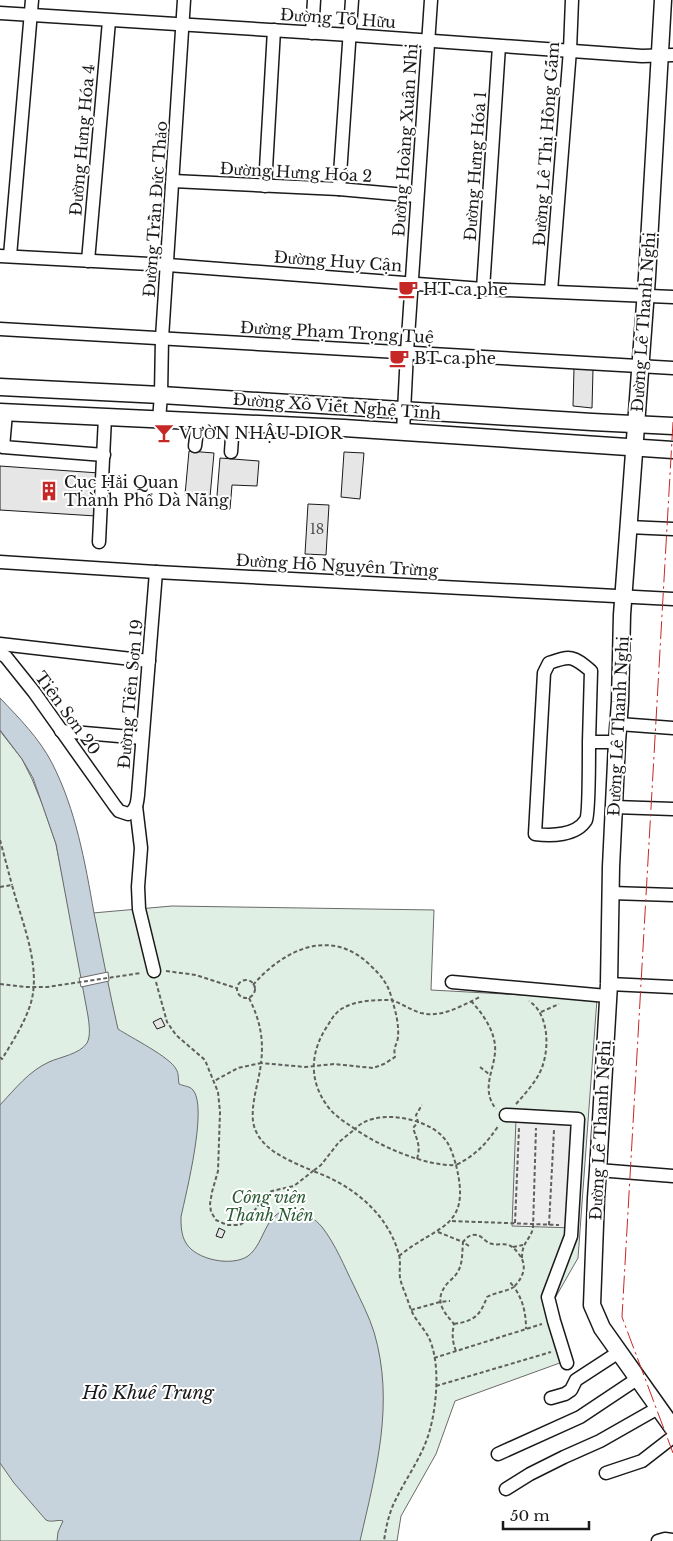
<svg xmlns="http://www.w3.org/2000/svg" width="673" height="1541" font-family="'Libre Baskerville',serif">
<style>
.green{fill:#e0efe3;stroke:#6a6a6a}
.parking{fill:#ededed;stroke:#6a6a6a}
.water{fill:#c6d2dc;stroke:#6a6a6a}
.pier{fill:#fff;stroke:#6a6a6a}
.building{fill:#e6e6e6;stroke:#1a1a1a}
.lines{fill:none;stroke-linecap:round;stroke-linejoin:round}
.minor-casing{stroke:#1a1a1a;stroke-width:15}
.major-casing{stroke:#1a1a1a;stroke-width:19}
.path{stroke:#5f5f5f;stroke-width:2;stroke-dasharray:4 2.5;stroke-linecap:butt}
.minor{stroke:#fff;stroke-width:12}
.major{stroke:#fff;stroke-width:16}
.power{stroke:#c62828;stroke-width:1;stroke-dasharray:18 4 2.5 4;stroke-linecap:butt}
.labels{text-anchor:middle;stroke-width:4;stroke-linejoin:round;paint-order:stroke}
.number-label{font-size:14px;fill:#4d4d4d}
.street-label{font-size:16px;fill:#1a1a1a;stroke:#fff}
.poi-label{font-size:16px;fill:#1a1a1a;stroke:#fff;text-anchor:start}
.park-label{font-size:16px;font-style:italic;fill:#2b5a34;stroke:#fff}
.water-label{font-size:18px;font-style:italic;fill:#1a1a1a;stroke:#fff}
</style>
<rect width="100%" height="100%" fill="#fff"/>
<polygon class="green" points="0,731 22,759 32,779 43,806 56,844 70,915 172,906 434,910 431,990 597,999 578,1258 550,1307 568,1360 455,1401 436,1454 401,1516 397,1541 0,1541"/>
<polygon class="parking" points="516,1119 580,1121 574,1228 512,1226"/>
<path class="water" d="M 0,698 C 19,718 39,738 52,763 C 76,810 85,862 94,913 C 102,952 109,990 118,1029 C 130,1037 170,1057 176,1069 C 179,1073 178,1079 179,1084 C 183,1086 190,1086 193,1090 C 208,1107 186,1193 181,1217 C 181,1225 181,1235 186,1243 C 196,1260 232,1267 248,1256 C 267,1242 264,1205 297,1211 C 307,1213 315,1219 322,1227 C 336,1245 344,1266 354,1286 C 361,1301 369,1316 374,1332 C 395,1403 376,1471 360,1541 L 57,1541 L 58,1532 L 63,1521 C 58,1519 52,1523 46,1520 L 14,1483 L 0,1463 L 0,1105 C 15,1089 29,1071 49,1062 C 60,1057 80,1054 87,1043 C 91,1036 89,1024 88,1016 L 56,844 L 33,778 L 22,759 L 0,730 Z"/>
<polygon class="pier" points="108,972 109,981 81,987 79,978"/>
<g class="building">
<polygon points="574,368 593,369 592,408 573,406"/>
<polygon points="189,451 214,453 210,497 185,495"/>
<polygon points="344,452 364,453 360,499 341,497"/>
<polygon points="220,458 259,461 257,486 232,485 230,509 216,508"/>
<polygon points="0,466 99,473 96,516 0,510"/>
<polygon points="308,504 329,505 326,555 305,554"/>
<polygon points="161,1018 165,1026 157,1029 153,1022"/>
<polygon points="219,1228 225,1231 222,1238 216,1236"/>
</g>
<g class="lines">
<defs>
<g id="minor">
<polyline points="0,13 350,35 642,56 673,55"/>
<polyline points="312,33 314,0"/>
<polyline points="173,181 339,189 417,196"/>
<polyline points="265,186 274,30"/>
<polyline points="339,189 352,0"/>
<polyline points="0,256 168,265 483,289 673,297"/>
<polyline points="10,256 32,0"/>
<polyline points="88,261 109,21"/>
<polyline points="483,289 499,46"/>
<polyline points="551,291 570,50 572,0"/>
<polyline points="0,329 673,368"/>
<polyline points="6,413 3,447 104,455"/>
<polyline points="159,420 161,395 162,338 184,0"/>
<polyline points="403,432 407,352 431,0"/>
<polyline points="195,446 198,422"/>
<polyline points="231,452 233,423"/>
<polyline points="628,527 673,529"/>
<polyline points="99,542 105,417"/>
<polyline points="0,562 156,572 673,599"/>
<polyline points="0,644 149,661"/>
<path d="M 0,653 L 6,657 L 34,692 L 115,806 L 119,811 L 128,814 C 137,810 137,803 138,795 L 156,572"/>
<polyline points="619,724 673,728"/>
<polyline points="61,731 142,738"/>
<path d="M 589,742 C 589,754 589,814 586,820 C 576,836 551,836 535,834 L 544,673 L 549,663 C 571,655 573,656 591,671 L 589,742 L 617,742"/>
<polyline points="136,806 141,848 138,887 139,909 154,971"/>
<polyline points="614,807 673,809"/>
<polyline points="611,893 673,895"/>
<polyline points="452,982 607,996"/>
<polyline points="609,984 673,987"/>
<polyline points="506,1115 578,1119 571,1236 548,1297 554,1321 567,1363"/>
<polyline points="598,1170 673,1176"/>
<polyline points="551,1398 565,1394 571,1390 576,1380 619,1352"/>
<polyline points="498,1454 580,1417 637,1379"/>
<polyline points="606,1473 642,1461 673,1437"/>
<polyline points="506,1489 530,1474 564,1457 600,1441 658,1408"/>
<polyline points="658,1541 665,1539 673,1540"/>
</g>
<g id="major">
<polyline points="663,0 647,277 622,615 620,702 617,742 611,867 609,984 598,1170 596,1198 592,1305 602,1328 673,1428"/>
<polyline points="0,387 161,395 592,422 673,426"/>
<polyline points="0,412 344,428 673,450"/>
</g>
</defs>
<use href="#minor" class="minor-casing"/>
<use href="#major" class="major-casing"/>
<g class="path">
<polyline points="0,840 12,885"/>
<path d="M 0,887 L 12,885 C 21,919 38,958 33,993 C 30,1015 13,1041 2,1059 L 0,1057"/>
<polyline points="166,971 196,975 236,988"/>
<circle cx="246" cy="989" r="9"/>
<path d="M 156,982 L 167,1022 L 176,1035 L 205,1060 L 218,1092 L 220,1112 L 218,1171 L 212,1192 L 210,1204 L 211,1212 L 216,1220 L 227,1225 L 240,1225 L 250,1217 L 266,1194 L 272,1191 L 294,1186 L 313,1171 C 291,1161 257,1150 253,1121 C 251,1102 259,1082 261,1063 L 238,1068 L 214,1081"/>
<polyline points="0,984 25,987 47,987 141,973"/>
<path d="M 253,985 C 284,949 331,927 370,965 C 381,975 389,985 392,1000 C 402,1004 411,1010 421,1013 C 442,1018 461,1006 480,997"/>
<path d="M 249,998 C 260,1020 264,1039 261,1063 L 305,1067 L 334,1064 L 373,1068 L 384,1064 L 395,1057 C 393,1045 397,1046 398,1037 C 399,1025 396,1012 392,1000 C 377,1000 357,1000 343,1008 C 336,1012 332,1018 328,1025 C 311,1050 308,1078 326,1104 C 333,1115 345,1122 355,1129 L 339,1142 L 321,1165 L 313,1171 C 352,1185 388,1213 399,1255 C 401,1262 399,1270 400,1278 C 402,1287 407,1297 410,1307 C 413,1317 422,1326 428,1336 C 441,1361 437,1406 429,1433 C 422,1457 406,1478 395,1501 C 389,1513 386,1527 384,1541"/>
<path d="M 471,1001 C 482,1013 493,1028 495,1045 C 497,1068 479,1087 496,1109"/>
<polyline points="541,1012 559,1004"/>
<polyline points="480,1067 490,1075"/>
<path d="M 516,1104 C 524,1095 532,1086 538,1076 C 550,1056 551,1015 529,1001"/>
<path d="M 417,1159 C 421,1146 417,1140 413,1128 L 418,1122 L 416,1115 L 422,1105"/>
<polyline points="452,1221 559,1225"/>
<polyline points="515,1223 519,1128"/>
<polyline points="549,1225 554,1130"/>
<path d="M 438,1232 L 463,1242 C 462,1253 463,1264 457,1273 C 454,1278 449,1281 446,1285 C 434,1301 443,1311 454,1324 C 452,1333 452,1341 456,1351"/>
<path d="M 469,1246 L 463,1242 C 466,1238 470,1234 476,1235 C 481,1235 485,1241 489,1243 C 496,1246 503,1243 509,1245 C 513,1247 515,1249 518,1253 C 528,1265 524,1276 514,1287 L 509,1281"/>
<polyline points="513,1247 523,1245"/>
<path d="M 399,1256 C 438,1224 472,1229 456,1165 C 427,1167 379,1146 355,1129 C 374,1108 425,1117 443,1137 C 450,1144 453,1155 456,1165 C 476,1155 486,1144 499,1125"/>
<path d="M 522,1258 C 522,1241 530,1241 533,1228 L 536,1128"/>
<polyline points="411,1310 440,1302 450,1301"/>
<path d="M 454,1324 C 474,1321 480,1316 487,1297 C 496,1292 505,1292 514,1287 C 523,1300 526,1313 526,1329"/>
<polyline points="434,1358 542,1324"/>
<polyline points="436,1386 551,1352"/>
</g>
<use href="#minor" class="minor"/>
<use href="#major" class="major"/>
<polyline class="power" points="673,422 622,1317 673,1453"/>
</g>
<defs>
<symbol id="cafe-bare" viewBox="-9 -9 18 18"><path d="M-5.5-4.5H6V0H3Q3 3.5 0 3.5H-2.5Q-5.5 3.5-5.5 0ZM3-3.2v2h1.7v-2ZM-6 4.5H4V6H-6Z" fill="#c62828" stroke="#fff" stroke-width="2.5" paint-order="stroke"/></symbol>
<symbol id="bar-bare" viewBox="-9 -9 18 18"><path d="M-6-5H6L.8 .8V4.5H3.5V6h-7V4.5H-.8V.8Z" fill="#c62828" stroke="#fff" stroke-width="2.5" paint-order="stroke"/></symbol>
<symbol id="building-bare" viewBox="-9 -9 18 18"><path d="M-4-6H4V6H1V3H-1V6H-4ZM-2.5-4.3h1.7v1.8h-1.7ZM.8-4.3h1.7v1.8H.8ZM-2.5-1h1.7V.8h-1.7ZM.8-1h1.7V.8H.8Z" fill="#c62828" stroke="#fff" stroke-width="2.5" paint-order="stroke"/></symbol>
</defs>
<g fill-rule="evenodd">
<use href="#cafe-bare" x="394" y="275" width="28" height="28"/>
<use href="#cafe-bare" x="385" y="344" width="28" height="28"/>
<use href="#bar-bare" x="150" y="419" width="28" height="28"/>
<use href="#building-bare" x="35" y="477" width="28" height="28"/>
</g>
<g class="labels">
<g class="number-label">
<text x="317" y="534">18</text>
</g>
<g class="street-label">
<text transform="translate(338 18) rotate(4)" y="6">Đường Tố Hữu</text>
<text transform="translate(82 140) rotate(-85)" y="6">Đường Hưng Hóa 4</text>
<text transform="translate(405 140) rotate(-86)" y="6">Đường Hoàng Xuân Nhị</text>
<text transform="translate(546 144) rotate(-86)" y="6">Đường Lê Thị Hồng Gấm</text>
<text transform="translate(475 166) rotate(-86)" y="6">Đường Hưng Hóa 1</text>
<text transform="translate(296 172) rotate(3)" y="6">Đường Hưng Hóa 2</text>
<text transform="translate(155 209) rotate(-86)" y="6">Đường Trần Đức Thảo</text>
<text transform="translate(338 261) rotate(4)" y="6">Đường Huy Cận</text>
<text transform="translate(643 322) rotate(-86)" y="6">Đường Lê Thanh Nghị</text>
<text transform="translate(337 332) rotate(3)" y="6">Đường Phạm Trọng Tuệ</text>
<text transform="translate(337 406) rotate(4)" y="6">Đường Xô Viết Nghệ Tĩnh</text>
<text transform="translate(337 565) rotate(3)" y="6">Đường Hồ Nguyên Trừng</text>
<text transform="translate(130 694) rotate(-85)" y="6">Đường Tiên Sơn 19</text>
<text transform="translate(68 713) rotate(54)" y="6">Tiên Sơn 20</text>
<text transform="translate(618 726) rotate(-87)" y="6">Đường Lê Thanh Nghị</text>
<text transform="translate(600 1130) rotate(-87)" y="6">Đường Lê Thanh Nghị</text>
</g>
<g class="poi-label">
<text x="423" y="295">HT ca phe</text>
<text x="414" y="364">BT ca phe</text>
<text x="179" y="439">VƯỜN NHẬU DIOR</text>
<text x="64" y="488">Cục Hẳi Quan<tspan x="64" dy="18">Thành Phổ Dà Nẵng</tspan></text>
</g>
<g class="park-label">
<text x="269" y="1203">Công viên<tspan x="269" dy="18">Thanh Niên</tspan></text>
</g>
<g class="water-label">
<text x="148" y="1399">Hồ Khuê Trung</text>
</g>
</g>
<path d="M503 1521v8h86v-8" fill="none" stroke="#1a1a1a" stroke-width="2.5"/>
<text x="510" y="1521" font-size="15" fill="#1a1a1a" stroke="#ffffff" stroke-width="4" paint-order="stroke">50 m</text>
</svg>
